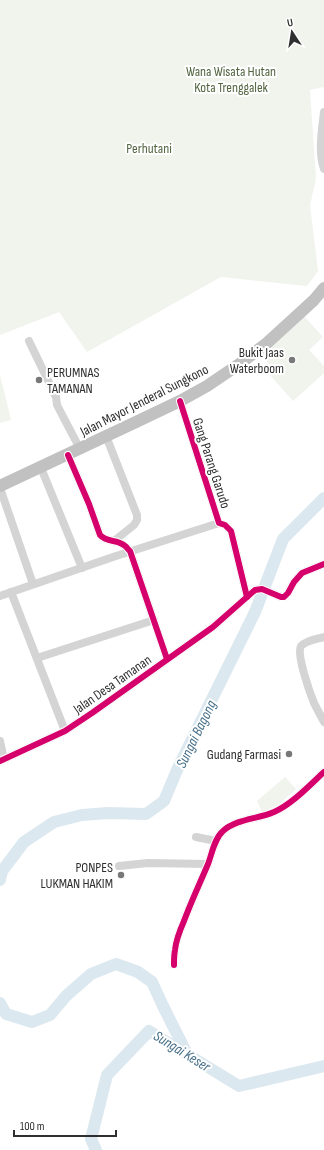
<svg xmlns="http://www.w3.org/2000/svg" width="324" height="1150" font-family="'Sofia Sans Condensed',sans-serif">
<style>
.green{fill:#f1f3ed}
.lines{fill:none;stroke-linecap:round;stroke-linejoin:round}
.river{stroke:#dce8ef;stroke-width:12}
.minor{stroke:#d4d4d4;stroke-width:8}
.highway{stroke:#c1c1c1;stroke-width:12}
.cycleway-casing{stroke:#fff;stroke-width:8}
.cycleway{stroke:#d6006c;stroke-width:6}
.poi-dot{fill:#787878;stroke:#fff;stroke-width:1.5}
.labels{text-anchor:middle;stroke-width:4;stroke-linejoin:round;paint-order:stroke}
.park-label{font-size:14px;fill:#536541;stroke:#fff}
.poi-label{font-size:14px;fill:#2f2f2f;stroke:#fff;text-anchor:end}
.street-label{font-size:14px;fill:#2f2f2f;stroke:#fff}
.water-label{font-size:15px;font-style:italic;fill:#466f88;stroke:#fff}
</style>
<rect width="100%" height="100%" fill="#fff"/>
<g class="green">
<polygon points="0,0 324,0 324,87 310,90 316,179 310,205 318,271 307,286 221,277 87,352 59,312 0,335"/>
<polygon points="303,315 323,337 309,350 324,366 324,373 293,401 270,375 275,371 260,354"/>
<polygon points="0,375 11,420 0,423"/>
<polygon points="285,777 296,789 278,805 262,812 257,801"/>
</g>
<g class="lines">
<g class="river">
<polyline points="0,880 2,871 24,842 54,822 82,815 108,813 146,814 164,801 177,770 255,612 283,539 324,498"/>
<polyline points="0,1003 6,1014 32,1022 50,1015 66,996 91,974 116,964 138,972 152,982 163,1006 187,1054"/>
<polyline points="96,1150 91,1139 107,1075 149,1031 239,1086 324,1066"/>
</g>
<g class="minor">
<path d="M 324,112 C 322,130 318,152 324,169"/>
<polyline points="29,341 56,397 57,405 80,449"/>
<polyline points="180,401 219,523 225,525 231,531 247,597"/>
<polyline points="106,436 137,515 137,520 134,525 114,541"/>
<path d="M 68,455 L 89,504 L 100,535 C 107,543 118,539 125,546 C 127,547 128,550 130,551 L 167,659"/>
<polyline points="41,468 82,568"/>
<polyline points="0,488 33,584"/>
<polyline points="11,592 65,731"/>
<polyline points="0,596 113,557 219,523"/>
<path d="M 324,637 C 317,639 306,640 301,646 C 296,654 310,693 314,703 C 317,709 321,716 324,722"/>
<polyline points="37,658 154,620"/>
<polyline points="0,741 4,759"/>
<polyline points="0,761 65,731 92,713 213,627 255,590 262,589 281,597 284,597 288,593 294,582 302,573 324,564"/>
<polyline points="196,837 216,841"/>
<polyline points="119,866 148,863 208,864"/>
<path d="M 174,965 C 174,960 174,955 175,950 C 176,940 180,930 184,921 C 191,902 200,883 208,864 C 212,854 214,839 223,831 C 236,819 258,819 274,812 C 291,805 310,785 324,772"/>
</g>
<polyline class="highway" points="0,486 136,422 180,401 207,386 238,365 267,343 314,300 324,288"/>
<defs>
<g id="cycleway">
<polyline points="180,401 219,523 225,525 231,531 247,597"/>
<path d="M 68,455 L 89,504 L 100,535 C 107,543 118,539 125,546 C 127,547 128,550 130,551 L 167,659"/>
<polyline points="0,761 65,731 92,713 213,627 255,590 262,589 281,597 284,597 288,593 294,582 302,573 324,564"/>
<path d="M 174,965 C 174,960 174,955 175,950 C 176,940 180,930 184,921 C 191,902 200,883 208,864 C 212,854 214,839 223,831 C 236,819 258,819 274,812 C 291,805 310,785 324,772"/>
</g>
</defs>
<use href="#cycleway" class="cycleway-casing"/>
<use href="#cycleway" class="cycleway"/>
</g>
<g class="poi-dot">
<circle cx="292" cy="360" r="4"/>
<circle cx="39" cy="380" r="4"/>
<circle cx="289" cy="754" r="4"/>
<circle cx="121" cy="875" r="4"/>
</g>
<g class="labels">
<g class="park-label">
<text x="231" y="76">Wana Wisata Hutan<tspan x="231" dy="16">Kota Trenggalek</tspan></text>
<text x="149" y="153">Perhutani</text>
</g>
<g class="poi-label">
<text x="284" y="357">Bukit Jaas<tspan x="284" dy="16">Waterboom</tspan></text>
<text x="47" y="377" text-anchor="start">PERUMNAS<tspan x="47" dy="16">TAMANAN</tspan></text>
<text x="281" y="759">Gudang Farmasi</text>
<text x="113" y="872">PONPES<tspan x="113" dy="16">LUKMAN HAKIM</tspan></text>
</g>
<g class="street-label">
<text transform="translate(144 400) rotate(-27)" y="5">Jalan Mayor Jenderal Sungkono</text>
<text transform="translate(212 463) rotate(72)" y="5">Gang Parang Garudo</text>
<text transform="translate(112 684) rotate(-35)" y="5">Jalan Desa Tamanan</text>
</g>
<g class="water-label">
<text transform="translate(196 734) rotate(-64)" y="5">Sungai Bagong</text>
<text transform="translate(182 1051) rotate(32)" y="5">Sungai Keser</text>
</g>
</g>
<g transform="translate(292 32) rotate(348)" stroke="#ffffff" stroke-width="3" paint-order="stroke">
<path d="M0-3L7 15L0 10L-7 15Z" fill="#2f2f2f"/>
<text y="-6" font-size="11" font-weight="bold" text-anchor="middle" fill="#2f2f2f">U</text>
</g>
<path d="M14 1130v6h102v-6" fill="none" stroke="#2f2f2f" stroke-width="2"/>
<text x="20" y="1130" font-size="12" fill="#2f2f2f" stroke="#ffffff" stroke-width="3" paint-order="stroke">100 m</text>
</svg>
